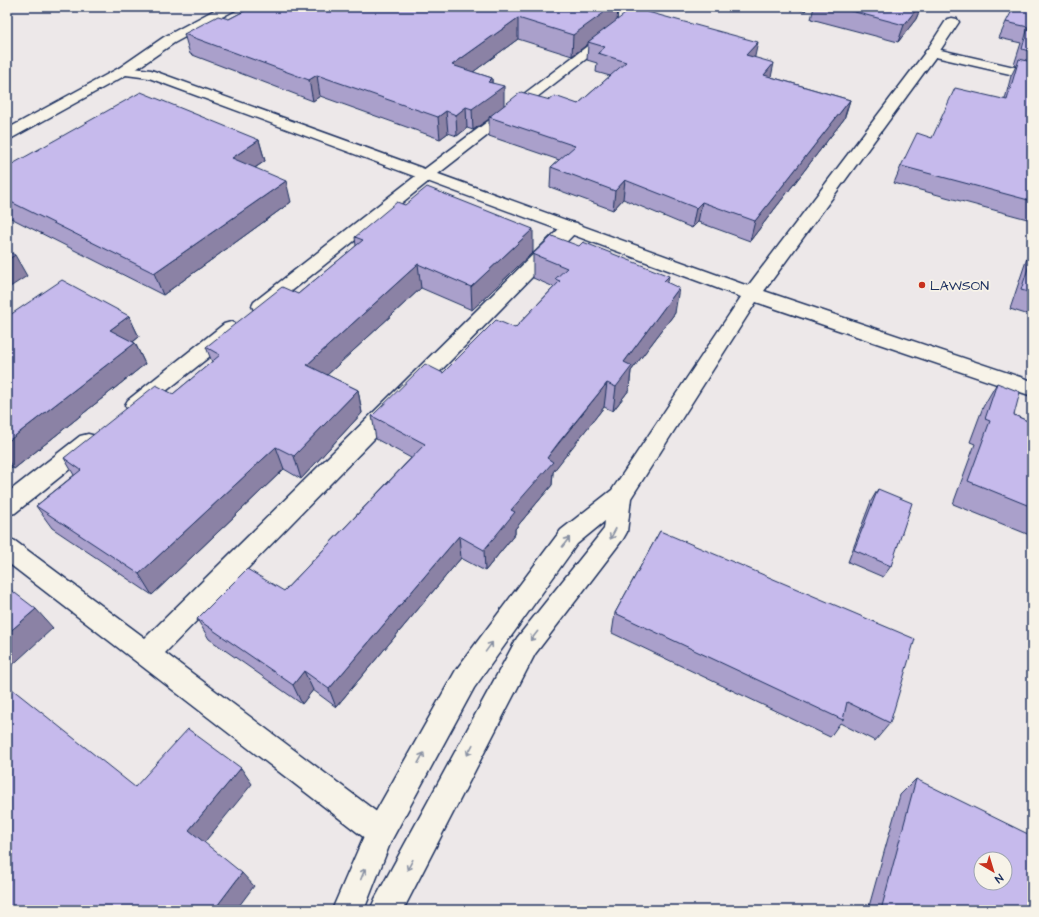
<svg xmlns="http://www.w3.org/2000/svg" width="1039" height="917" font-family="'Architects Daughter',sans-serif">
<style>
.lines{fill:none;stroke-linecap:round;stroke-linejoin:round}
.street-casing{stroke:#1b2f5e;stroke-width:3}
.secondary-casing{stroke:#1b2f5e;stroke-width:3}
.street{fill:#f7f3e8;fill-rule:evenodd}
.secondary{fill:#f7f3e8;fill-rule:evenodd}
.wall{fill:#aaa0cb;stroke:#1b2f5e;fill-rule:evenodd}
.shaded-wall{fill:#8b82a5;stroke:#1b2f5e}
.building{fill:#c6baec;stroke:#1b2f5e;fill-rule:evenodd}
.oneway{stroke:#8991a3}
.poi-dot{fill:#c8321e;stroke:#f7f3e8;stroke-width:1.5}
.labels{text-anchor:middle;stroke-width:3.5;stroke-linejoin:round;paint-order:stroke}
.poi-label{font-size:14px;fill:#1b2f5e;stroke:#f7f3e8;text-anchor:start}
</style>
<rect width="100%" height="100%" fill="#ede8e9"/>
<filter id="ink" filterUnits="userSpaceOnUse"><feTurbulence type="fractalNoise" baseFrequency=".025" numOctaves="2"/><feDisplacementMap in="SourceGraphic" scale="8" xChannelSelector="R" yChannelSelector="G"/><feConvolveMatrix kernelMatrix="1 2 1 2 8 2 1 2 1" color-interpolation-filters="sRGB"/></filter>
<g filter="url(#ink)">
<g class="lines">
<defs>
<g id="street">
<polygon points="220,7 236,7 235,10 174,43 129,74 124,75 119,74 117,71 119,68 164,37"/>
<polygon points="639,7 653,7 434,177 268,310 261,312 254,310 252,306 254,302 422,171"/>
<polygon points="932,48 1032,71 1032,79 927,55 925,52 927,49"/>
<polygon points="571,222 577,223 580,227 577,231 165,653 390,822 395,832 390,842 380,847 370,842 7,562 7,538 15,541 145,638 565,223"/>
<polygon points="231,322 238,324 241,329 238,334 142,410 135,413 128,410 125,405 128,400 224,324"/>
<polygon points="88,434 96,436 99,442 96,448 15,513 7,515 7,493 80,436"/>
</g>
<polygon id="secondary" points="952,18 957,19 959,22 939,52 764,291 1032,381 1032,396 756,302 631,498 627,532 623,539 535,654 403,910 370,910 375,899 517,638 604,529 605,521 577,544 474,688 391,841 364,910 332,910 370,822 456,670 561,530 612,490 741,297 149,78 126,75 12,138 7,140 7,129 119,68 124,67 151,70 748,286 927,50 947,19"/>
</defs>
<use href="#street" class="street-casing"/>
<use href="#secondary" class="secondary-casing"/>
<use href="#street" class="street"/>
<use href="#secondary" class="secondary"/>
</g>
<g class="wall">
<path d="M 252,7 L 618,7 L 617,20 L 755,58 L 771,77 L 850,100 L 844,119 L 750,241 L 698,222 L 692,228 L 623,199 L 613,210 L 550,187 L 551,167 L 559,160 L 489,136 L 489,119 L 473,130 L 467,128 L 457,136 L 448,133 L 440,139 L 320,96 L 313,101 L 190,54 L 184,34 L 229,19 ZM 518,39 L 572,56 L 588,44 L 587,60 L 597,63 L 596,72 L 610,76 L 578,104 L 550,100 L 504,105 L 492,83 L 492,78 L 473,72 Z"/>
<polygon points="790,7 809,7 805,11"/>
<polygon points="814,7 921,7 916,19 898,42 811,19"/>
<polygon points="1032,7 1032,219 1031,220 894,183 901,166 932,138 1005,99 1011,76 1016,66 1014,65 1021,43 999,38 1006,22"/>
<polygon points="259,140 265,161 255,168 291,202 163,295 7,216 7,167"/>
<polygon points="355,237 533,252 472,310 421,288 327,375 358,390 362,413 301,479 284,469 152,595 52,528 36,506 74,475 64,458 173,394 212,362 206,347 298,294 356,246"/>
<polygon points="1032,243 1032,316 1010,309"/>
<polygon points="533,254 667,283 675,313 631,371 629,390 613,411 604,407 558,465 553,472 552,485 515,529 515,534 485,571 461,558 336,707 313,690 302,704 209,639 197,619 284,591 411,458 376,439 372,416 443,373 515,328 554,287 533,278"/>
<polygon points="129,316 139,337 133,342 135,343 145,364 14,469 7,465 7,317"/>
<polygon points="997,383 1014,415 1032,423 1032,536 953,504 975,444 970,442 983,407"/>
<polygon points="878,489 891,566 883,577 848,562 871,501"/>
<polygon points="660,531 890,723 875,741 840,723 830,737 612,633 615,613"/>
<polygon points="916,779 1032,910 868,910 900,795"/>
</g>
<g class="shaded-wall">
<polygon points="604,7 618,7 617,22 588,42 588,44 572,56 573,35"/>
<polygon points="806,7 809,7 805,11"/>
<polygon points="918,7 921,7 916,19 898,42 904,25"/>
<polygon points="518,18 518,39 454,86 452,65"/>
<polygon points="758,42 754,61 746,55"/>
<polygon points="774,63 770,82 764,75"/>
<polygon points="317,75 320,96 313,101 309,80"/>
<polygon points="492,78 492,94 504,86 504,107 489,117 489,119 473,130 472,109 488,82"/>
<polygon points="850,100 844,119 750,241 755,221"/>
<polygon points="466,107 467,128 457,136 456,115"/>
<polygon points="446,111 448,133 440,139 438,117"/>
<polygon points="259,140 265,161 238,179 232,158"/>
<polygon points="625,180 623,199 613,210 615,191"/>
<polygon points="286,181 291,202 163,295 154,273"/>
<polygon points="702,202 698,222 692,228 696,208"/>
<polygon points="533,229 533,252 472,310 471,287"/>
<polygon points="15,255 27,276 7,289 7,260"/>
<polygon points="418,264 421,288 313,388 307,365"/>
<polygon points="669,276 664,300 664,281"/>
<polygon points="679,288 675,313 631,371 629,390 613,411 616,387 624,362"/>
<polygon points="129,316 139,337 121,351 110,330"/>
<polygon points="135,343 145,364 14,469 7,459 7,442"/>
<polygon points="607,383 604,407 553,472 552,485 515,529 515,534 485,571 484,550 547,458"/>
<polygon points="358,390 362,413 301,479 294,456"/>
<polygon points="276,447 284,469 152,595 139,574"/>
<polygon points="459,536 461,558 336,707 329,689"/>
<polygon points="36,609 53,628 7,670 7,634"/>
<polygon points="304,671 313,690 302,704 293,685"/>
<polygon points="241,768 252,784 203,844 189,830"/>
<polygon points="242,873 254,886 236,910 214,910"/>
</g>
<g class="building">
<polygon points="252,7 612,7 573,35 518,18 452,65 492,78 488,82 504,86 472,109 466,107 456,115 446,111 438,117 317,75 309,80 184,34 218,16 229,19"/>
<polygon points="836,7 918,7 904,25"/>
<polygon points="1014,7 1032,7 1032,52 1022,49 1028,27 1006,22"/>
<polygon points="633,8 758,42 746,55 774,63 764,75 850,100 755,221 702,202 696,208 625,180 615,191 551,167 575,146 489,117 521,92 550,100 555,96 578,104 626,62 598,53 605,47 588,42"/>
<polygon points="1019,59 1032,62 1032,201 901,166 917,133 932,138 955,88 1007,100"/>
<polygon points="141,92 259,140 232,158 286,181 154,273 7,200 7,167"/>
<polygon points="427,187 533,229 471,287 418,264 307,365 358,390 294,456 276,447 139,574 36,506 81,470 64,458 156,385 173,394 220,355 206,347 282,287 298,294 363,240 355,237 397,202 405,205"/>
<polygon points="552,236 579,246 583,242 669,276 664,281 679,288 624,362 632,366 616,387 607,383 559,442 547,458 553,462 511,510 515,512 484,550 459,536 329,689 304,671 293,685 197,619 247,569 284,591 425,444 372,416 425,364 443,373 496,320 515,328 560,281 555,279 567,268 533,254"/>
<polygon points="7,251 15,255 7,260"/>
<polygon points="1032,256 1032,293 1021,290"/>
<polygon points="62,280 129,316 110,330 135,343 7,442 7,317"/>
<polygon points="997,383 1020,392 1014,415 1032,423 1032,507 968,481 990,421 985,419"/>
<polygon points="878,489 912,503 891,566 854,550"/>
<polygon points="660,531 915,639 890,723 847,702 843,720 615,613"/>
<polygon points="7,587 36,609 7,634"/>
<polygon points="7,685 135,787 188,729 241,768 189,830 242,873 214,910 7,910"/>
<path d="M 916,779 L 1032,836 L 1032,910 L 881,910 ZM 981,859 L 1005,859 L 1005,883 L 981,883 Z"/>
</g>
<defs><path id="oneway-shaft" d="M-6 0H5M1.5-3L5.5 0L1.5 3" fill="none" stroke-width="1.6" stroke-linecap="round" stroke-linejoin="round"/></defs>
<g class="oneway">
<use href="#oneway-shaft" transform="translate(613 534) rotate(118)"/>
<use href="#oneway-shaft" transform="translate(566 542) rotate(-53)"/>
<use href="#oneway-shaft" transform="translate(534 636) rotate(128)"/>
<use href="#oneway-shaft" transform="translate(489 647) rotate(-54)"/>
<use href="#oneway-shaft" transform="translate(470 750) rotate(118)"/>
<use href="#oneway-shaft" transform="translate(421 758) rotate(-61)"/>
<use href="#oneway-shaft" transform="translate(410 865) rotate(118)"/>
<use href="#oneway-shaft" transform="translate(363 874) rotate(-68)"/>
</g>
</g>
<circle class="poi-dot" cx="922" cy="285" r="4"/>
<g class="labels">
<g class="poi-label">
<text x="930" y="290">LAWSON</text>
</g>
</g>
<rect width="1039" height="917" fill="none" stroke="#f7f3e8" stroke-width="24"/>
<rect x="12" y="12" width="1015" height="893" fill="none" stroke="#1b2f5e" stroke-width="1.5" filter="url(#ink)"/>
<g transform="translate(993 871) rotate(142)"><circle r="19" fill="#f7f3e8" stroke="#9fa5b1"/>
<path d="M0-3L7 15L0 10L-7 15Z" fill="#c8321e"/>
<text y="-6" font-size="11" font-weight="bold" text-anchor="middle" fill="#1b2f5e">N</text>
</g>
</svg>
